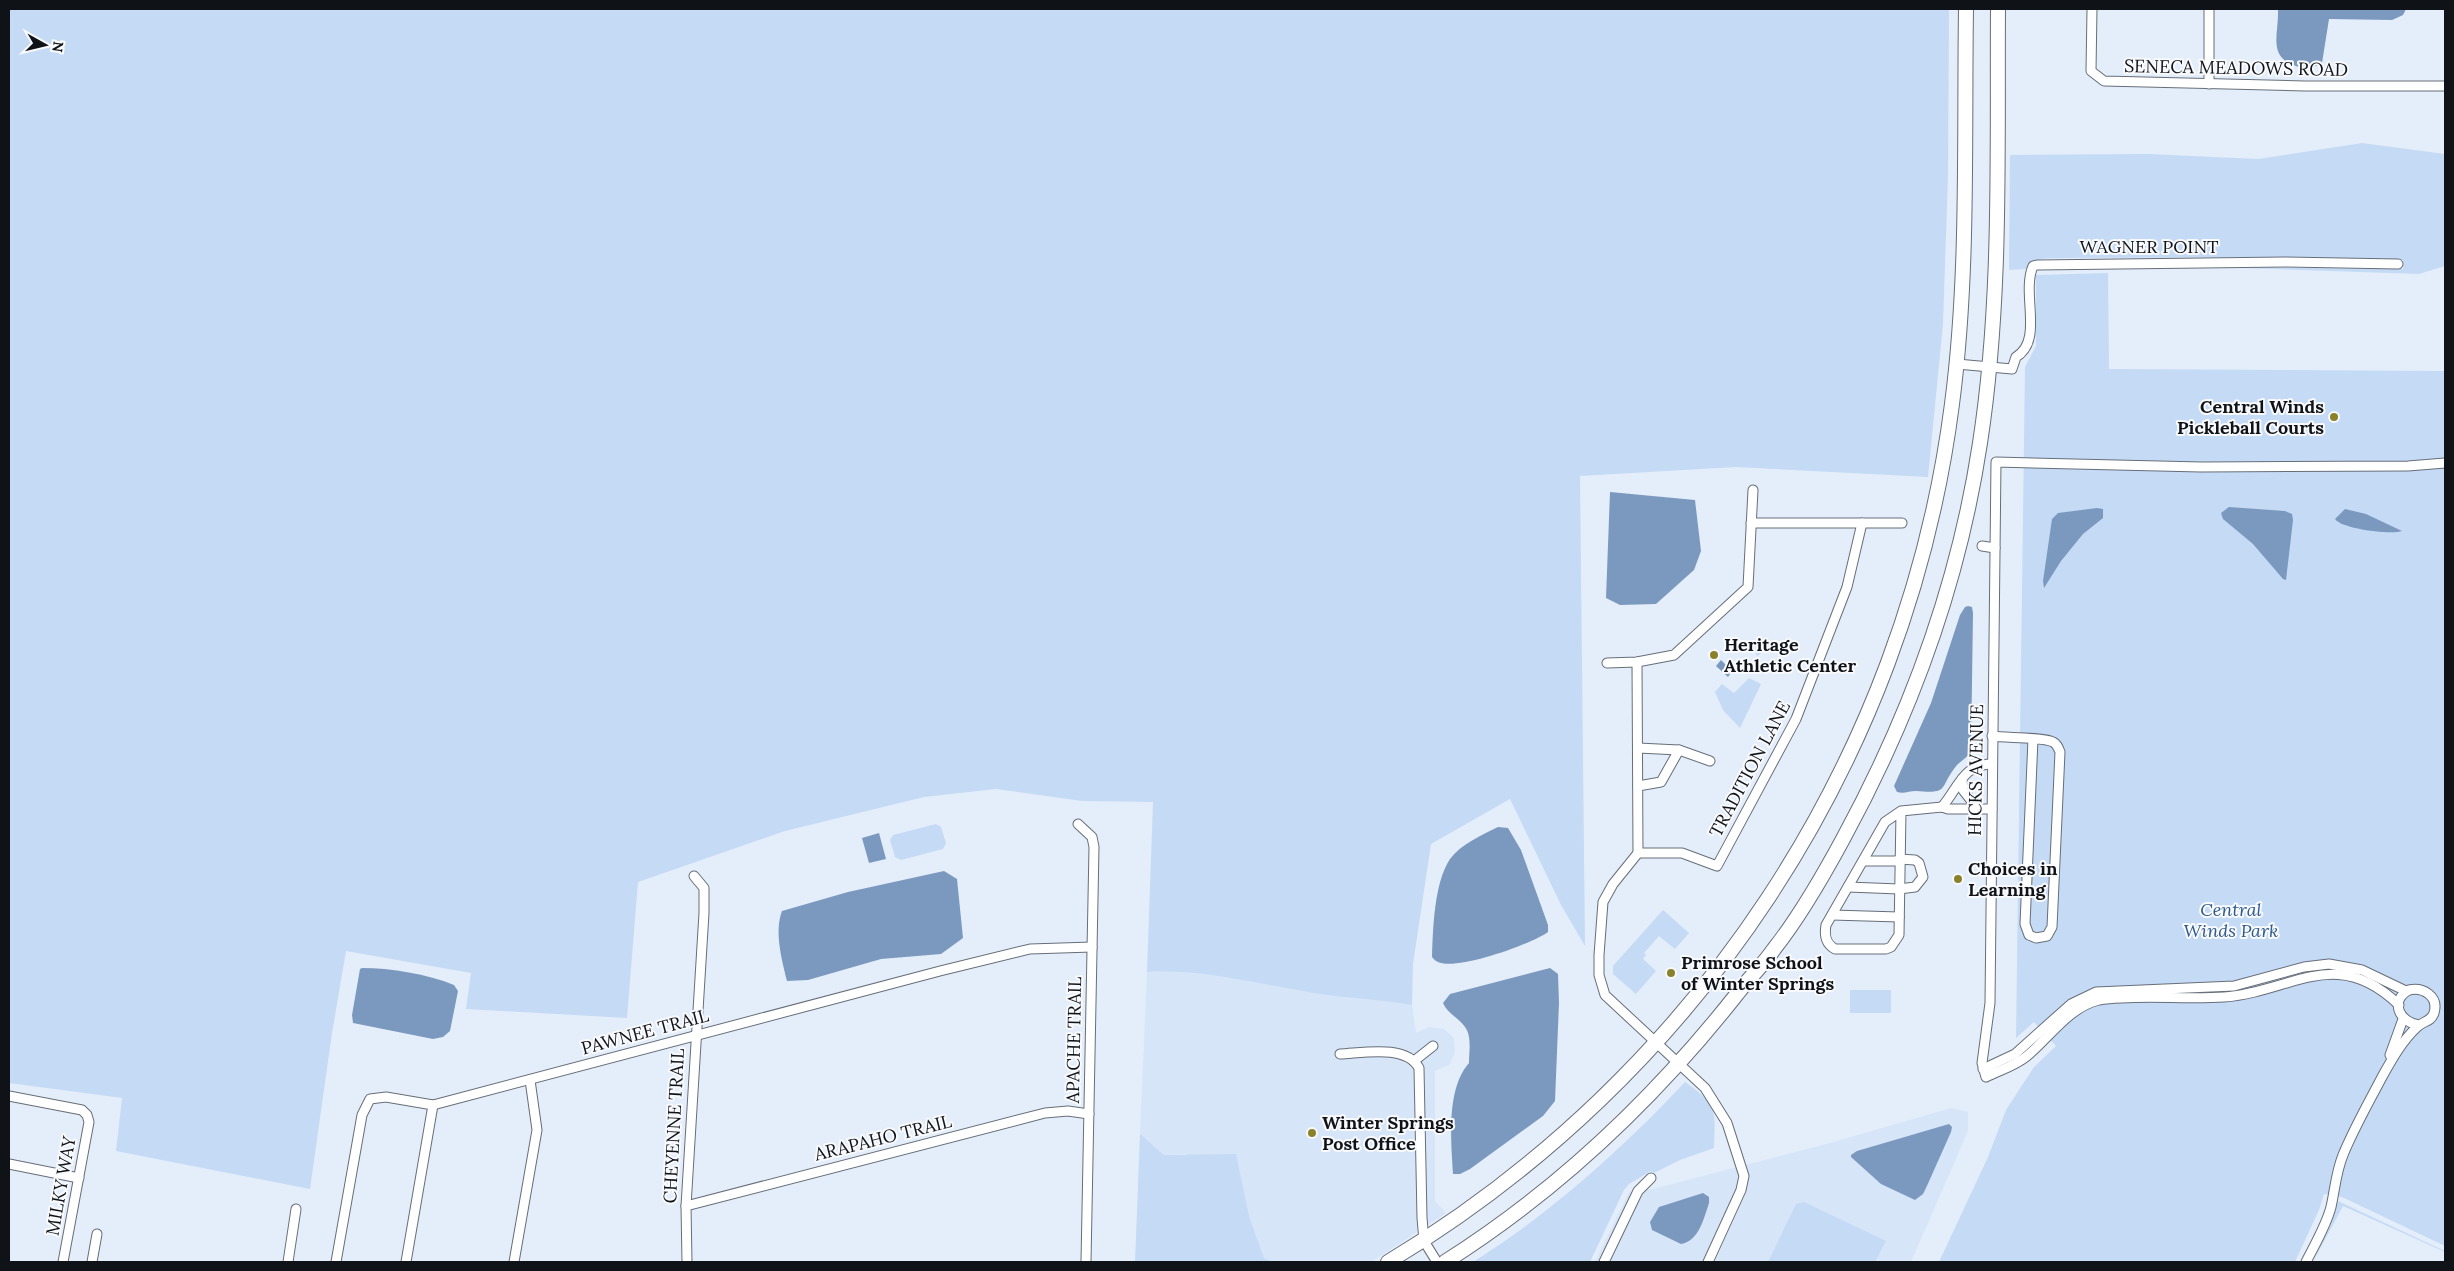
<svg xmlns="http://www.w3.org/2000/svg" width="2454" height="1271" font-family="Lora,serif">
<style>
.built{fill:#d7e5f8}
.green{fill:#c5daf5}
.water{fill:#7b99bf}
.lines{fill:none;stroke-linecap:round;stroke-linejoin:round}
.street-casing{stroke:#666e79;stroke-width:11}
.primary-casing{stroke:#666e79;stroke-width:16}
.street{stroke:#fff;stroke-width:9}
.primary{stroke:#fff;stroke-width:14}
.poi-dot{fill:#89822a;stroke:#f8fafd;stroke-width:2}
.labels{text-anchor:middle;stroke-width:4;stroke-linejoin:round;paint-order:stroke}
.street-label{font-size:18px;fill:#0f1216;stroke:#f8fafd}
.poi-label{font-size:18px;font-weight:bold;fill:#0f1216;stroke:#f8fafd;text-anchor:start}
.park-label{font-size:18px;font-style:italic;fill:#2f598c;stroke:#f8fafd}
</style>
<rect width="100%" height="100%" fill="#e4eefa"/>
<g class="built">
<polygon points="1164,971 1224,976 1316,993 1376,998 1412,1005 1416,1033 1429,1027 1444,1029 1454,1038 1455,1053 1449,1065 1435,1071 1435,1201 1446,1213 1371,1262 1274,1262 1264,1258 1249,1216 1186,1154 1164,1155 1140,1134 1147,972"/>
<polygon points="1951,1108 1968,1112 1968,1131 1911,1262 1595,1262 1629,1192 1653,1189 1830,1143"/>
</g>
<g class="green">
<path d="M 9,9 L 1949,9 L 1948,176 L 1943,324 L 1928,477 L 1736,467 L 1580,476 L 1585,946 L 1561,905 L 1510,799 L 1431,844 L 1413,964 L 1412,1005 C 1379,999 1346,998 1314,993 C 1258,984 1203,969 1147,972 L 1153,802 L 1082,801 L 996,789 L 924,797 L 785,831 L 638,882 L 627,1018 L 466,1009 L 471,973 L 346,951 L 332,1033 L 310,1189 L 116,1151 L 122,1098 L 9,1083 Z"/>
<path d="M 2362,143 L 2445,154 L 2445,266 L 2419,274 L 2212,267 L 2403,269 L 2403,260 L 2285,257 L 2063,258 C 2050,259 2032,256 2026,269 L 2009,270 L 2010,155 L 2148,154 L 2258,159 Z"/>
<polygon points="2108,273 2109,369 2445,371 2445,1246 2342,1197 2324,1194 2319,1210 2295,1262 1939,1262 1988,1157 2006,1110 2034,1067 2056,1046 2034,1022 2016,1038 2025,367 2036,346 2036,275"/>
<polygon points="1770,641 1773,645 1757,656 1755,651"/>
<polygon points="1749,678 1761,684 1740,728 1723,710 1715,692 1722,684 1734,693"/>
<polygon points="936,824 941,827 946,843 943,849 901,860 895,857 890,840 893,835"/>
<polygon points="1663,910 1689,933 1675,949 1659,936 1644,953 1646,955 1643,959 1656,971 1636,994 1613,974 1613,966"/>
<rect x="1850" y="990" width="41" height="23"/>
<path d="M 1685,1082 C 1719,1106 1715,1109 1714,1148 L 1680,1160 L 1654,1173 L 1651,1171 L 1629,1184 L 1624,1190 L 1590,1262 L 1473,1262 C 1551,1213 1622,1149 1685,1082 Z"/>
<polygon points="1140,1134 1164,1155 1236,1154 1249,1216 1264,1258 1274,1262 1135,1262"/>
<polygon points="2338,1201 2445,1251 2445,1252 2343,1206 2313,1262 2331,1224"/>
<polygon points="1804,1202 1886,1241 1875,1262 1768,1262 1796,1204"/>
</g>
<g class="water">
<path d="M 2278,9 L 2406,9 L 2403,15 L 2392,20 L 2329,19 L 2322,63 C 2313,68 2306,70 2296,66 C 2267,57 2279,34 2278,9 Z"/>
<polygon points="1610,492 1695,500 1701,551 1694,570 1656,604 1620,605 1606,598"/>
<polygon points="2229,507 2285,511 2292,514 2293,520 2286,580 2283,579 2253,544 2223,519 2221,513"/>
<polygon points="2097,508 2103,509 2103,518 2083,534 2061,561 2044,588 2043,581 2052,519 2058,513"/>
<path d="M 2345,509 L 2366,514 L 2402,531 C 2391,535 2342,529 2335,519 Z"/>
<path d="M 1968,606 L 1972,607 L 1973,613 L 1971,751 C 1968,757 1962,760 1957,765 C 1938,788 1951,794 1916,791 C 1909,791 1904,794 1897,792 L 1894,786 L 1931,703 L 1960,615 L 1965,607 Z"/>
<polygon points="1721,660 1732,671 1728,677 1716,666"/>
<path d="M 1498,827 L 1508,828 L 1521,850 L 1548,925 L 1548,932 C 1532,944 1456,971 1438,962 C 1435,961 1434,959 1432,957 C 1433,929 1434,883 1450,859 C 1461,844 1482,835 1498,827 Z"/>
<polygon points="879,833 886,859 869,863 862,838"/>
<path d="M 944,871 L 957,879 L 963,938 L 941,954 L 881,959 L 808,980 L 787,981 C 782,960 774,932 782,911 L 848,892 Z"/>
<path d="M 362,968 C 391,968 427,974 454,985 L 458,991 L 450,1031 L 443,1037 L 433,1039 L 353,1023 L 352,1015 L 360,969 Z"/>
<path d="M 1550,968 L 1558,974 L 1559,1003 L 1555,1101 L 1543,1116 L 1470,1169 L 1460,1174 L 1453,1174 C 1451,1141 1446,1089 1469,1063 C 1469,1052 1472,1036 1465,1027 C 1458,1017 1448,1014 1443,1003 L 1450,994 Z"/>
<polygon points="1949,1124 1952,1127 1951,1132 1926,1188 1923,1194 1915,1200 1881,1184 1851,1157 1851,1155 1857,1151"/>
<path d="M 1703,1193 L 1709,1197 L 1709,1203 C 1704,1218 1699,1241 1681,1244 L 1652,1230 L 1650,1222 L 1659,1207 Z"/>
</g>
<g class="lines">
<defs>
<g id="street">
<polyline points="2092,9 2091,71 2104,81 2304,86 2445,86"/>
<polyline points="2209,84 2209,9"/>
<path d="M 1957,364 L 2012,369 L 2016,357 C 2044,340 2021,294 2033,266 L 2037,265 L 2285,262 L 2398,264"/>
<polyline points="1751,523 1902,523"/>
<polyline points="1982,546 1995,548"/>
<polyline points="1637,662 1638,853 1613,884 1603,902 1599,955 1599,975 1605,995 1705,1088 1727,1123 1744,1176 1741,1190 1708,1262"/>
<polyline points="1607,663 1637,662 1674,655 1748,587 1753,490"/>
<path d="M 1992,736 C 2005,738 2044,737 2053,742 C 2057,744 2058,747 2060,752 L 2052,927 L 2047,936 L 2036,938 L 2029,935 L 2025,924 L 2033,739"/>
<polyline points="1638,748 1679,750 1710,761"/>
<polyline points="1962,779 1963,790 1978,809"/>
<polyline points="1638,786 1661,782 1679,750"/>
<path d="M 1942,807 C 1959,787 1963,764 1992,764"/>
<path d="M 1901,811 L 1899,935 L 1891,947 L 1886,949 L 1835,949 C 1826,944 1824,936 1826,925 L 1885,822 L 1901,811 L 1942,807 L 1948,809 L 1992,809"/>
<polyline points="1078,824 1092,837 1094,847 1086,1262"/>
<polyline points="1638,853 1682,853 1717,866 1796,719 1847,587 1862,523"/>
<polyline points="1863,861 1899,861"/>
<polyline points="1848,887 1899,889 1915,887 1923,877 1919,863 1915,860 1899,859"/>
<polyline points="1832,915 1899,917"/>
<path d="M 2399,1005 C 2336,944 2292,992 2224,997 C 2183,1000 2140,994 2099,1000 C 2069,1007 2050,1037 2027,1056 C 2015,1066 2000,1070 1986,1077 L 1982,1063 L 1990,1003 L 1996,462 L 2201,467 L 2408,466 L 2445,463"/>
<path d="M 1340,1054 C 1363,1053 1406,1044 1419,1068 L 1422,1218 L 1424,1241 L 1437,1262"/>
<polyline points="2390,1055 2403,1019"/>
<polyline points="1414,1061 1433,1046"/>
<polyline points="1983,1069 2015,1054 2071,1004 2096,992 2234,986 2304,967 2329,964 2362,970 2406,991"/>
<polyline points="9,1096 82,1110 87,1115 89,1122 63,1262"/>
<polyline points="9,1164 79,1178"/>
<polyline points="686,1206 1045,1113 1068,1111 1089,1114"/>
<polyline points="92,1262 97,1234"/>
<polyline points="288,1262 296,1209"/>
<polyline points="336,1262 362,1115 370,1099 386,1097 433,1105 940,971 1030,949 1092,947"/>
<polyline points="406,1262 433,1105"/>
<polyline points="514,1262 537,1130 530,1080"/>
<polyline points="687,1262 686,1206 704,913 704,888 694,876"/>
<polyline points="1604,1262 1638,1191 1651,1178"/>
<path d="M 2306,1262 C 2315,1244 2326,1226 2331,1207 C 2335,1189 2336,1172 2343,1155 C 2354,1128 2369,1102 2382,1077 C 2392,1059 2402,1041 2417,1027 C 2423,1021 2431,1022 2434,1013 C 2439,996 2423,987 2409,990 C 2390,1000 2398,1022 2419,1025"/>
</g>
<g id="primary">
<path d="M 1388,1262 C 1696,1077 1906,762 1952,404 C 1969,274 1964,140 1966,9"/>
<path d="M 1445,1262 C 1557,1191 1655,1098 1737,994 C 1749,978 1763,965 1774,949 C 1801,915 1823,876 1843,839 C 1910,716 1959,582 1980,443 C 2002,300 1997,153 1998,9"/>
</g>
</defs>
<use href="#street" class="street-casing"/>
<use href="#primary" class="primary-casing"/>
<use href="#street" class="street"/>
<use href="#primary" class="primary"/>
</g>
<g class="poi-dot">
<circle cx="2334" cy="417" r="5"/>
<circle cx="1714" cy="655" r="5"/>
<circle cx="1958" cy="879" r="5"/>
<circle cx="1671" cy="973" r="5"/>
<circle cx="1312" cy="1133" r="5"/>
</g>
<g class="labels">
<g class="street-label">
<text transform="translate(2236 68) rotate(1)" y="6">SENECA MEADOWS ROAD</text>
<text x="2149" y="253">WAGNER POINT</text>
<text transform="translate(1750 769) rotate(-62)" y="6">TRADITION LANE</text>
<text transform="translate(1976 770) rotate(-89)" y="6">HICKS AVENUE</text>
<text transform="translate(645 1032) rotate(-15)" y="6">PAWNEE TRAIL</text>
<text transform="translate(1074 1040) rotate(-89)" y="6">APACHE TRAIL</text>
<text transform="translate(674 1126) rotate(-87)" y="6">CHEYENNE TRAIL</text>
<text transform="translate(883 1138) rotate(-14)" y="6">ARAPAHO TRAIL</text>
<text transform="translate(61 1186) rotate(-80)" y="6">MILKY WAY</text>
</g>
<g class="poi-label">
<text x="2324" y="413" text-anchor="end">Central Winds<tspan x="2324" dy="21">Pickleball Courts</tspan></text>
<text x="1724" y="651">Heritage<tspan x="1724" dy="21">Athletic Center</tspan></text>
<text x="1968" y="875">Choices in<tspan x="1968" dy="21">Learning</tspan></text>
<text x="1681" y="969">Primrose School<tspan x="1681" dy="21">of Winter Springs</tspan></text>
<text x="1322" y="1129">Winter Springs<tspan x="1322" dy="21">Post Office</tspan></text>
</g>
<g class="park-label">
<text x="2231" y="916">Central<tspan x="2231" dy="21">Winds Park</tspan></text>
</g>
</g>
<rect width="2454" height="1271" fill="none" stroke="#0f1216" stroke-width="20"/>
<g transform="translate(45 45) rotate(98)" stroke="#f8fafd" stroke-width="4" paint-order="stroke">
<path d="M0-4L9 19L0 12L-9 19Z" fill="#0f1216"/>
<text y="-8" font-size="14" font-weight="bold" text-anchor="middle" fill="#0f1216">N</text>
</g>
</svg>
